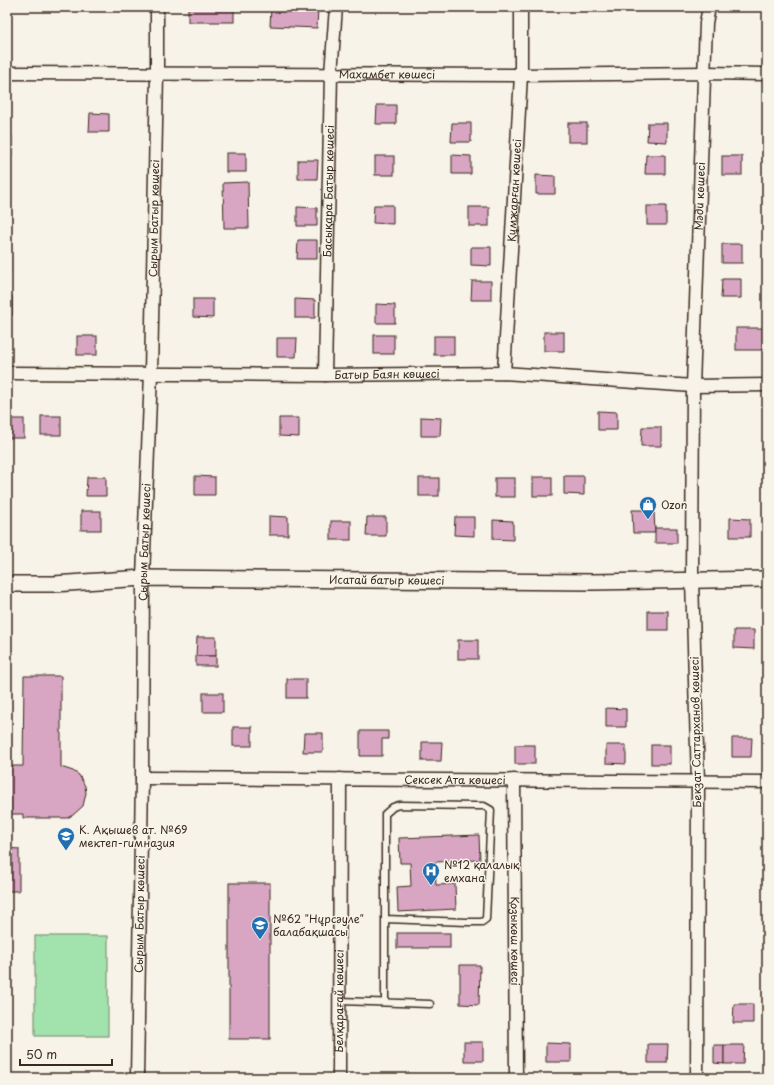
<svg xmlns="http://www.w3.org/2000/svg" width="774" height="1085" font-family="'Playpen Sans',sans-serif">
<style>
.green{fill:#a2e3ad;stroke:#6e8666}
.building{fill:#d8a5c2;stroke:#3b2a1e}
.lines{fill:none;stroke-linecap:round;stroke-linejoin:round}
.service-casing{stroke:#3b2a1e;stroke-width:9}
.minor-casing{stroke:#3b2a1e;stroke-width:15}
.tertiary-casing{stroke:#3b2a1e;stroke-width:18}
.service{stroke:#f7f3e8;stroke-width:6}
.minor{stroke:#f7f3e8;stroke-width:12}
.tertiary{stroke:#f7f3e8;stroke-width:15}
.labels{text-anchor:middle;stroke-width:3;stroke-linejoin:round;paint-order:stroke}
.street-label{font-size:11px;fill:#3b2a1e;stroke:#f7f3e8}
.poi-label{font-size:11px;fill:#3b2a1e;stroke:#f7f3e8;text-anchor:start}
</style>
<rect width="100%" height="100%" fill="#f7f3e8"/>
<filter id="ink" filterUnits="userSpaceOnUse"><feTurbulence type="fractalNoise" baseFrequency=".025" numOctaves="2"/><feDisplacementMap in="SourceGraphic" scale="8" xChannelSelector="R" yChannelSelector="G"/><feConvolveMatrix kernelMatrix="1 2 1 2 8 2 1 2 1" color-interpolation-filters="sRGB"/></filter>
<g filter="url(#ink)">
<rect class="green" x="35" y="936" width="73" height="100"/>
<g class="building">
<rect x="188" y="7" width="46" height="15"/>
<polygon points="271,7 318,8 317,28 270,26"/>
<polygon points="377,105 396,105 396,124 376,124"/>
<polygon points="90,113 109,114 109,132 89,132"/>
<polygon points="452,123 471,123 471,142 451,142"/>
<rect x="568" y="123" width="19" height="19"/>
<polygon points="648,123 667,123 667,142 647,141"/>
<rect x="7" y="136" width="5" height="19"/>
<rect x="226" y="153" width="20" height="19"/>
<polygon points="452,155 471,156 471,174 452,174"/>
<polygon points="646,155 665,155 665,174 645,174"/>
<rect x="375" y="156" width="19" height="19"/>
<rect x="722" y="156" width="20" height="19"/>
<polygon points="298,160 318,160 317,179 298,179"/>
<polygon points="536,175 555,176 555,194 536,194"/>
<polygon points="248,182 249,228 224,228 223,183"/>
<polygon points="374,205 393,205 393,224 373,223"/>
<rect x="647" y="206" width="19" height="19"/>
<polygon points="297,207 317,208 317,226 297,226"/>
<rect x="469" y="207" width="20" height="19"/>
<rect x="7" y="209" width="3" height="18"/>
<polygon points="298,240 317,240 317,259 297,259"/>
<rect x="722" y="244" width="20" height="19"/>
<polygon points="471,247 491,247 491,266 471,265"/>
<rect x="7" y="256" width="3" height="18"/>
<polygon points="722,279 741,279 741,298 721,298"/>
<polygon points="472,281 491,281 491,300 471,300"/>
<rect x="7" y="296" width="5" height="19"/>
<polygon points="193,299 213,299 213,318 193,317"/>
<polygon points="295,299 315,300 315,318 295,318"/>
<polygon points="376,304 395,305 395,323 376,323"/>
<rect x="736" y="328" width="29" height="22"/>
<rect x="544" y="332" width="20" height="19"/>
<rect x="374" y="335" width="20" height="19"/>
<rect x="77" y="336" width="20" height="19"/>
<rect x="434" y="336" width="20" height="19"/>
<polygon points="277,338 297,338 296,357 277,357"/>
<polygon points="766,404 767,404 767,433 765,433"/>
<polygon points="598,411 617,412 617,430 598,430"/>
<rect x="41" y="416" width="20" height="19"/>
<polygon points="421,417 441,418 440,436 421,436"/>
<polygon points="279,418 299,418 299,437 279,436"/>
<rect x="7" y="419" width="17" height="19"/>
<polygon points="642,427 661,427 661,446 641,446"/>
<polygon points="195,476 215,477 215,495 195,495"/>
<polygon points="564,476 584,476 584,495 564,494"/>
<polygon points="87,477 106,477 106,496 86,496"/>
<rect x="533" y="477" width="19" height="19"/>
<rect x="419" y="478" width="20" height="18"/>
<rect x="495" y="478" width="20" height="19"/>
<polygon points="632,510 654,510 655,533 633,533"/>
<rect x="81" y="511" width="20" height="19"/>
<polygon points="269,516 288,517 288,535 269,535"/>
<polygon points="367,517 386,517 386,536 366,536"/>
<polygon points="455,517 474,517 474,536 454,535"/>
<polygon points="730,518 750,519 750,537 730,537"/>
<polygon points="493,520 513,521 513,540 493,539"/>
<rect x="331" y="521" width="20" height="19"/>
<rect x="655" y="528" width="22" height="15"/>
<rect x="648" y="611" width="20" height="19"/>
<polygon points="734,630 754,630 754,649 734,648"/>
<polygon points="197,637 216,637 216,656 196,656"/>
<rect x="458" y="640" width="20" height="19"/>
<rect x="196" y="656" width="20" height="10"/>
<polygon points="24,676 61,676 61,767 73,771 79,775 85,786 86,793 83,806 73,815 67,818 23,818 23,814 7,814 7,766 23,766"/>
<rect x="287" y="679" width="19" height="19"/>
<rect x="203" y="693" width="20" height="19"/>
<polygon points="606,708 626,709 626,727 606,727"/>
<rect x="233" y="727" width="19" height="19"/>
<polygon points="360,731 388,731 388,739 382,739 382,756 360,756"/>
<polygon points="304,733 323,733 323,752 303,752"/>
<polygon points="732,738 752,738 751,757 732,757"/>
<polygon points="422,742 442,742 441,761 422,761"/>
<rect x="515" y="745" width="20" height="19"/>
<polygon points="606,745 626,745 626,764 606,763"/>
<rect x="651" y="745" width="19" height="19"/>
<polygon points="479,835 480,860 435,862 436,885 455,884 456,909 398,912 397,887 411,886 410,863 400,863 399,838"/>
<polygon points="7,848 19,849 19,891 7,891"/>
<rect x="229" y="883" width="41" height="156"/>
<rect x="397" y="933" width="53" height="15"/>
<polygon points="460,965 480,965 479,1005 460,1004"/>
<polygon points="734,1004 753,1004 753,1023 733,1023"/>
<rect x="464" y="1042" width="19" height="19"/>
<polygon points="546,1043 571,1044 571,1062 546,1062"/>
<polygon points="648,1044 668,1044 667,1063 648,1063"/>
<polygon points="714,1045 724,1045 724,1064 714,1063"/>
<polygon points="724,1045 744,1045 743,1064 724,1064"/>
</g>
<g class="lines">
<defs>
<g id="service">
<polyline points="340,1001 430,1004"/>
<polyline points="385,1002 385,814 393,807 399,805 476,806 484,806 491,810 486,919 482,922 467,922 385,919"/>
</g>
<g id="minor">
<path id="s1" d="M 7,73 L 521,75 L 705,73 L 767,74"/>
<path id="s2" d="M 7,373 L 325,375 L 504,373 L 693,386 L 767,385"/>
<path id="s3" d="M 504,373 L 521,75 L 521,7"/>
<path id="s4" d="M 325,375 L 331,74 L 336,7"/>
<path id="s5" d="M 142,778 L 767,782"/>
<path id="s6" d="M 514,780 L 516,1078"/>
<path id="s7" d="M 137,1078 L 142,778 L 143,578 L 151,373 L 157,74 L 157,7"/>
<path id="s8" d="M 339,1078 L 340,779"/>
<path id="s9" d="M 697,1078 L 698,782 L 692,579 L 693,386 L 706,23 L 709,7"/>
</g>
<g id="tertiary">
<path id="s10" d="M 7,584 L 54,584 L 143,578 L 593,582 L 767,579"/>
</g>
</defs>
<use href="#service" class="service-casing"/>
<use href="#minor" class="minor-casing"/>
<use href="#tertiary" class="tertiary-casing"/>
<use href="#service" class="service"/>
<use href="#minor" class="minor"/>
<use href="#tertiary" class="tertiary"/>
</g>
</g>
<defs>
<symbol id="shop-pin" viewBox="-11 -11 22 30"><path d="M0 17L-7.5 6A9.5 9.5 0 1 1 7.5 6Z" fill="#1f6fb2" stroke="#f7f3e8"/><path d="M-5-2.5h2.3a2.7 3.5 0 0 1 5.4 0H5L5.5 6h-11ZM-1.5-2.5h3a1.5 2.3 0 0 0-3 0Z" fill="#fff"/></symbol>
<symbol id="school-pin" viewBox="-11 -11 22 30"><path d="M0 17L-7.5 6A9.5 9.5 0 1 1 7.5 6Z" fill="#1f6fb2" stroke="#f7f3e8"/><path d="M0-5L7-2L0 1L-7-2ZM-4 1L0 2.5L4 1V4Q0 6-4 4Z" fill="#fff"/></symbol>
<symbol id="hospital-pin" viewBox="-11 -11 22 30"><path d="M0 17L-7.5 6A9.5 9.5 0 1 1 7.5 6Z" fill="#1f6fb2" stroke="#f7f3e8"/><path d="M-5-5h3v3.5h4V-5h3V5h-3V1.5h-4V5h-3Z" fill="#fff"/></symbol>
</defs>
<g fill-rule="evenodd">
<use href="#shop-pin" x="638" y="495" width="20" height="27"/>
<use href="#school-pin" x="56" y="826" width="20" height="27"/>
<use href="#hospital-pin" x="421" y="861" width="20" height="27"/>
<use href="#school-pin" x="250" y="915" width="20" height="27"/>
</g>
<g class="labels">
<g class="street-label">
<text dy="4" stroke="none"><textPath href="#s1" startOffset="380">Махамбет көшесі</textPath></text>
<text dy="4" stroke="none"><textPath href="#s3" startOffset="183">Құмжарған көшесі</textPath></text>
<text dy="4" stroke="none"><textPath href="#s4" startOffset="184">Басықара Батыр көшесі</textPath></text>
<text dy="4" stroke="none"><textPath href="#s9" startOffset="882">Мәди көшесі</textPath></text>
<text dy="4" stroke="none"><textPath href="#s7" startOffset="860">Сырым Батыр көшесі</textPath></text>
<text dy="4" stroke="none"><textPath href="#s2" startOffset="380">Батыр Баян көшесі</textPath></text>
<text dy="4" stroke="none"><textPath href="#s7" startOffset="536">Сырым Батыр көшесі</textPath></text>
<text dy="4" stroke="none"><textPath href="#s10" startOffset="380">Исатай батыр көшесі</textPath></text>
<text transform="translate(696 732) rotate(-91)" y="4">Бекзат Саттарханов көшесі</text>
<text dy="4" stroke="none"><textPath href="#s5" startOffset="313">Сексек Ата көшесі</textPath></text>
<text dy="4" stroke="none"><textPath href="#s7" startOffset="164">Сырым Батыр көшесі</textPath></text>
<text dy="4" stroke="none"><textPath href="#s6" startOffset="161">Қозыкөш көшесі</textPath></text>
<text dy="4" stroke="none"><textPath href="#s8" startOffset="77">Белқарағай көшесі</textPath></text>
</g>
<g class="poi-label">
<text x="661" y="509">Ozon</text>
<text x="79" y="834">К. Ақышев ат. №69<tspan x="79" dy="13">мектеп-гимназия</tspan></text>
<text x="444" y="869">№12 қалалық<tspan x="444" dy="13">емхана</tspan></text>
<text x="273" y="923">№62 "Нұрсәуле"<tspan x="273" dy="13">балабақшасы</tspan></text>
</g>
</g>
<rect width="774" height="1085" fill="none" stroke="#f7f3e8" stroke-width="24"/>
<rect x="12" y="12" width="750" height="1061" fill="none" stroke="#3b2a1e" stroke-width="1.5" filter="url(#ink)"/>
<path d="M20 1059v6h92v-6" fill="none" stroke="#3b2a1e" stroke-width="2"/>
<text x="26" y="1059" font-size="12" fill="#3b2a1e" stroke="#f7f3e8" stroke-width="3" paint-order="stroke">50 m</text>
</svg>
